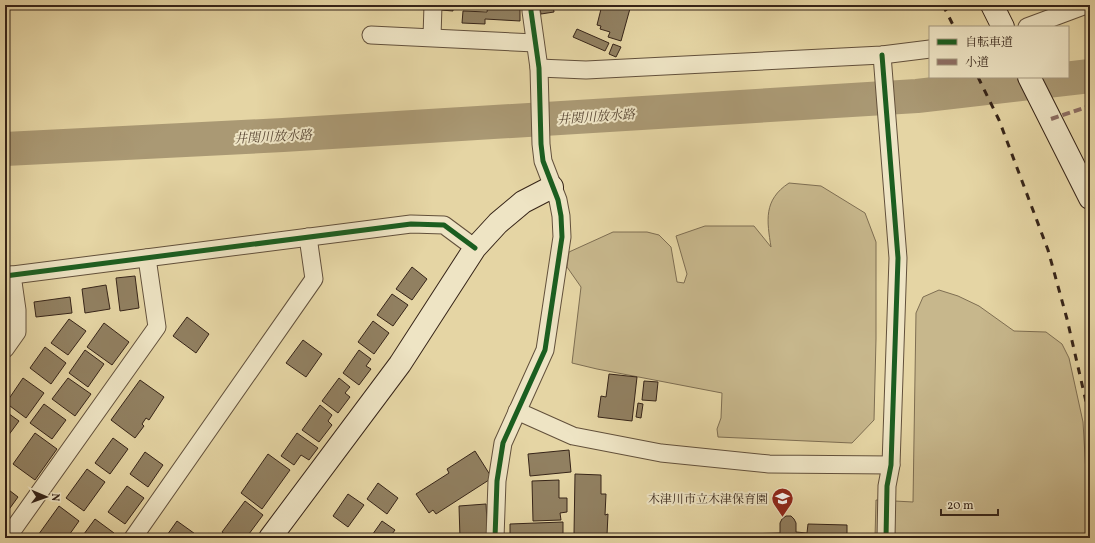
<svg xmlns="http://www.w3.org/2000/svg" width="1095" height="543" font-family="Vollkorn,'Noto Serif JP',serif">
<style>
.green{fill:#c7b78c;stroke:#7e6e52}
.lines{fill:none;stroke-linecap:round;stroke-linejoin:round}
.river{stroke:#aa9974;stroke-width:34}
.building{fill:#918061;stroke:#362418}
.street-casing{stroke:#62503b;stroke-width:19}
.secondary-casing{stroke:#362418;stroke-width:24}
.street{stroke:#eee4c4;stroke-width:17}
.secondary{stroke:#eee4c4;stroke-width:22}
.rail{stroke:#362418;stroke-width:3;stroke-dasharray:7 7;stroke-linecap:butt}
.quiet{stroke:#8d6e63;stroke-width:4;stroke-dasharray:8 4;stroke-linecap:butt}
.cycleway-casing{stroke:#eee4c4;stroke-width:8}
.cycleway{stroke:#1b5e20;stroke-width:5}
.labels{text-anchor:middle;stroke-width:4;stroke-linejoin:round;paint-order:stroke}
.poi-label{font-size:12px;fill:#362418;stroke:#eee4c4;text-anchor:end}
.water-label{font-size:13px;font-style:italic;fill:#594734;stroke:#eee4c4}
</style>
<rect width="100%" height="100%" fill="#e5d5a4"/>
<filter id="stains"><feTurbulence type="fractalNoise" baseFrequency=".005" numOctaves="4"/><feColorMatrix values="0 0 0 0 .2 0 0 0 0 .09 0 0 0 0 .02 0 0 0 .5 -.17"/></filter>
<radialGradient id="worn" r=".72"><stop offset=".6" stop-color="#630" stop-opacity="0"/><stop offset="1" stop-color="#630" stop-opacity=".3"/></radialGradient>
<g class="green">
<path d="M 789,183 L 821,186 L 865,213 L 876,242 L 876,339 L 874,420 L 852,443 L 718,437 L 717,429 L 721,418 L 722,393 L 597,369 L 572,363 L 581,287 L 567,267 L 569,252 L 613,232 L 647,232 L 659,235 L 671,247 L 677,282 L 684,283 L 687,274 L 676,236 L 705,226 L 754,226 L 771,247 C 767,221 763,200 789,183 Z"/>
<polygon points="939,290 958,296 979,306 1014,331 1046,332 1062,344 1069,358 1083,422 1088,507 1085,538 875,538 876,500 913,502 916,313 923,297"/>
</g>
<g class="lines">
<polyline class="river" points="5,149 283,135 917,96 1090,76"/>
</g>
<g class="building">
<polygon points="390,5 424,5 424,8 390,7"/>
<polygon points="441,5 453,5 453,11 441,10"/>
<polygon points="488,5 520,5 520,21 485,19 485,24 462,23 463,11 487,12"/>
<polygon points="539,5 553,5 554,12 541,14"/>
<polygon points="602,5 631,5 621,41 608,37 610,32 600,29 601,26 597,25"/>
<polygon points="577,29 609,43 605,51 573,37"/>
<polygon points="613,44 621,47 616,57 609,54"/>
<polygon points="412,267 427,279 412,300 396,289"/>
<polygon points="135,276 139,308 120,311 116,278"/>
<polygon points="106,285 110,309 85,313 82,289"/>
<polygon points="392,294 408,305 393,326 377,315"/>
<polygon points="70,297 72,313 36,317 34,302"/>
<polygon points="187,317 209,334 196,353 173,336"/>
<polygon points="69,319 86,331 68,355 51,343"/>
<polygon points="373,321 389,333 374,354 358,342"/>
<polygon points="104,323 129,342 112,365 87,347"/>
<polygon points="303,340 322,354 306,377 286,363"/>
<polygon points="45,347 66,363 51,384 30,368"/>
<polygon points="85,350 104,364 88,387 69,373"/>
<polygon points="359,350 371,359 366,366 371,369 359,385 343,373"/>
<polygon points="609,374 637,377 632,421 598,417 601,396 606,397"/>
<polygon points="23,378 44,393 26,418 6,403"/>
<polygon points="68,378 91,394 75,416 52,399"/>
<polygon points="339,378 350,387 345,393 350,397 338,413 322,401"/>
<polygon points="140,380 164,397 149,420 146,418 142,424 144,426 135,438 111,420"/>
<polygon points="644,381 658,382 656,401 642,400"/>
<polygon points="638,403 643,404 641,418 636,417"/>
<polygon points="44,404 66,420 52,439 30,423"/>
<polygon points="320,405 332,415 328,421 332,425 319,442 302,430"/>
<polygon points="5,411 19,421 5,440"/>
<polygon points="35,433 57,449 35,480 13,464"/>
<polygon points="297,433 318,448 309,460 301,455 294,465 281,456"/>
<polygon points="113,438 128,449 110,474 95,463"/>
<polygon points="569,450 571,472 530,476 528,454"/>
<polygon points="475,451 492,478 436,514 433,510 429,513 416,494 449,473 447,469"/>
<polygon points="145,452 163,465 148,487 130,474"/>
<polygon points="268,454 290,470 262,509 241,493"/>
<polygon points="87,469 105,482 84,511 66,498"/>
<polygon points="575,474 601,475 601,494 606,494 605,515 608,514 607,535 574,534"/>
<polygon points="559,480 559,498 567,498 567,512 560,513 561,520 533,521 532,481"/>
<polygon points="378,483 398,498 387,514 367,499"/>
<polygon points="127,486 144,498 125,524 108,512"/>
<polygon points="5,487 18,497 5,515"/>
<polygon points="348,494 364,505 348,527 333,516"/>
<polygon points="245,501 263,515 246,538 230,538 222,532"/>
<polygon points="486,504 488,538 460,538 459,506"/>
<polygon points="59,506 79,521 67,538 36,538"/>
<polygon points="786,516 791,516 794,519 796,523 796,532 807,533 808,524 847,525 847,538 745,538 745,534 780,533 780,523 782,519"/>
<polygon points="95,519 114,533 111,538 81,538"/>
<polygon points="177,521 198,536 196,538 165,538"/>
<polygon points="382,521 395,530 389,538 370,538"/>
<polygon points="563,522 563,538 510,538 510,524"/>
</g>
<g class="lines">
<defs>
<g id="street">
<polyline points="1027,27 1086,5"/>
<polyline points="371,35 535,43"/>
<polyline points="432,37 433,5"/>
<polyline points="882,55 898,258 891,465 887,486 886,538"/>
<polyline points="539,68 586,70 882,55 930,49"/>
<polyline points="5,276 411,224 444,225 475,248"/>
<polyline points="5,349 17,332 17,310 12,275"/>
<polyline points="517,411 573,436 661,453 769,464 891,465"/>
<polyline points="7,538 157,327 147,258"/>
<polyline points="133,538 314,279 308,237"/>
<polyline points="495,538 497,481 503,443 545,350 562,237 561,216 558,200 543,161 541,144 539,68 531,11 531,5"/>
</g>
<g id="secondary">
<polyline points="992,5 1003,27"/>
<polyline points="1029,77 1090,198"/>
<polyline points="270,538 400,364 475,248 498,223 523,202 552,187"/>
</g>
</defs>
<use href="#street" class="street-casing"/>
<use href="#secondary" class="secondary-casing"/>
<use href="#street" class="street"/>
<use href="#secondary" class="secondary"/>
<g class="rail">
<polyline points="943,5 954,27"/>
<polyline points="978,77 999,120 1048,250 1067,319 1090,419"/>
</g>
<polyline class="quiet" points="1051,119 1090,106"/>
<defs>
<g id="cycleway">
<polyline points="882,55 898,258 891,465 887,486 886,538"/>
<polyline points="5,276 411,224 444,225 475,248"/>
<polyline points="495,538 497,481 503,443 545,350 562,237 561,216 558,200 543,161 541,144 539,68 531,11 531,5"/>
</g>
</defs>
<use href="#cycleway" class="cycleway-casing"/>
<use href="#cycleway" class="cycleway"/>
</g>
<defs>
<symbol id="school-pin" viewBox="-11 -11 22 30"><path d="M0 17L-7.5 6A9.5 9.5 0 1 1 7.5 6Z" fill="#8f2418" stroke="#eee4c4"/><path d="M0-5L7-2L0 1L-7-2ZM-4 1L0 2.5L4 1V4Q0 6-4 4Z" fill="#fff"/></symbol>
</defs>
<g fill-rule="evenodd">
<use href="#school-pin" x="770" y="486" width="25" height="34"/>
</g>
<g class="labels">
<g class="poi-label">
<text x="768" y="503">木津川市立木津保育園</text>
</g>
<g class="water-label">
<text transform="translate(596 116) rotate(-4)" y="5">井関川放水路</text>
<text transform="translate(273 136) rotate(-3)" y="5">井関川放水路</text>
</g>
</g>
<rect width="1095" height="543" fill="none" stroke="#e5d5a4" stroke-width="20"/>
<rect x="6" y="6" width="1083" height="531" fill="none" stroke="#362418" stroke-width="2"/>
<rect x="10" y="10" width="1075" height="523" fill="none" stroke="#362418"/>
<rect x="929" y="26" width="140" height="52" fill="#eee4c4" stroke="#a4977f"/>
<rect x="937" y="39" width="20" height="6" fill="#1b5e20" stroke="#a4977f"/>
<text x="965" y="46" font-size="12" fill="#362418">自転車道</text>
<rect x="937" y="59" width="20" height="6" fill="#8d6e63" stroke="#a4977f"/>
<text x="965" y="66" font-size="12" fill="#362418">小道</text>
<g transform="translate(46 497) rotate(92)" stroke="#eee4c4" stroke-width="3" paint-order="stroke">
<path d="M0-3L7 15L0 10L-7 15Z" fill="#362418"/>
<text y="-6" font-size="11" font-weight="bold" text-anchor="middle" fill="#362418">N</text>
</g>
<path d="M941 509v6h57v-6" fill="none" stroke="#362418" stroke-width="2"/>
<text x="947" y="509" font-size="12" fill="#362418" stroke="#eee4c4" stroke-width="3" paint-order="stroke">20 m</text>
<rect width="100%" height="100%" filter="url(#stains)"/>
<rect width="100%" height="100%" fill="url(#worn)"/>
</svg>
